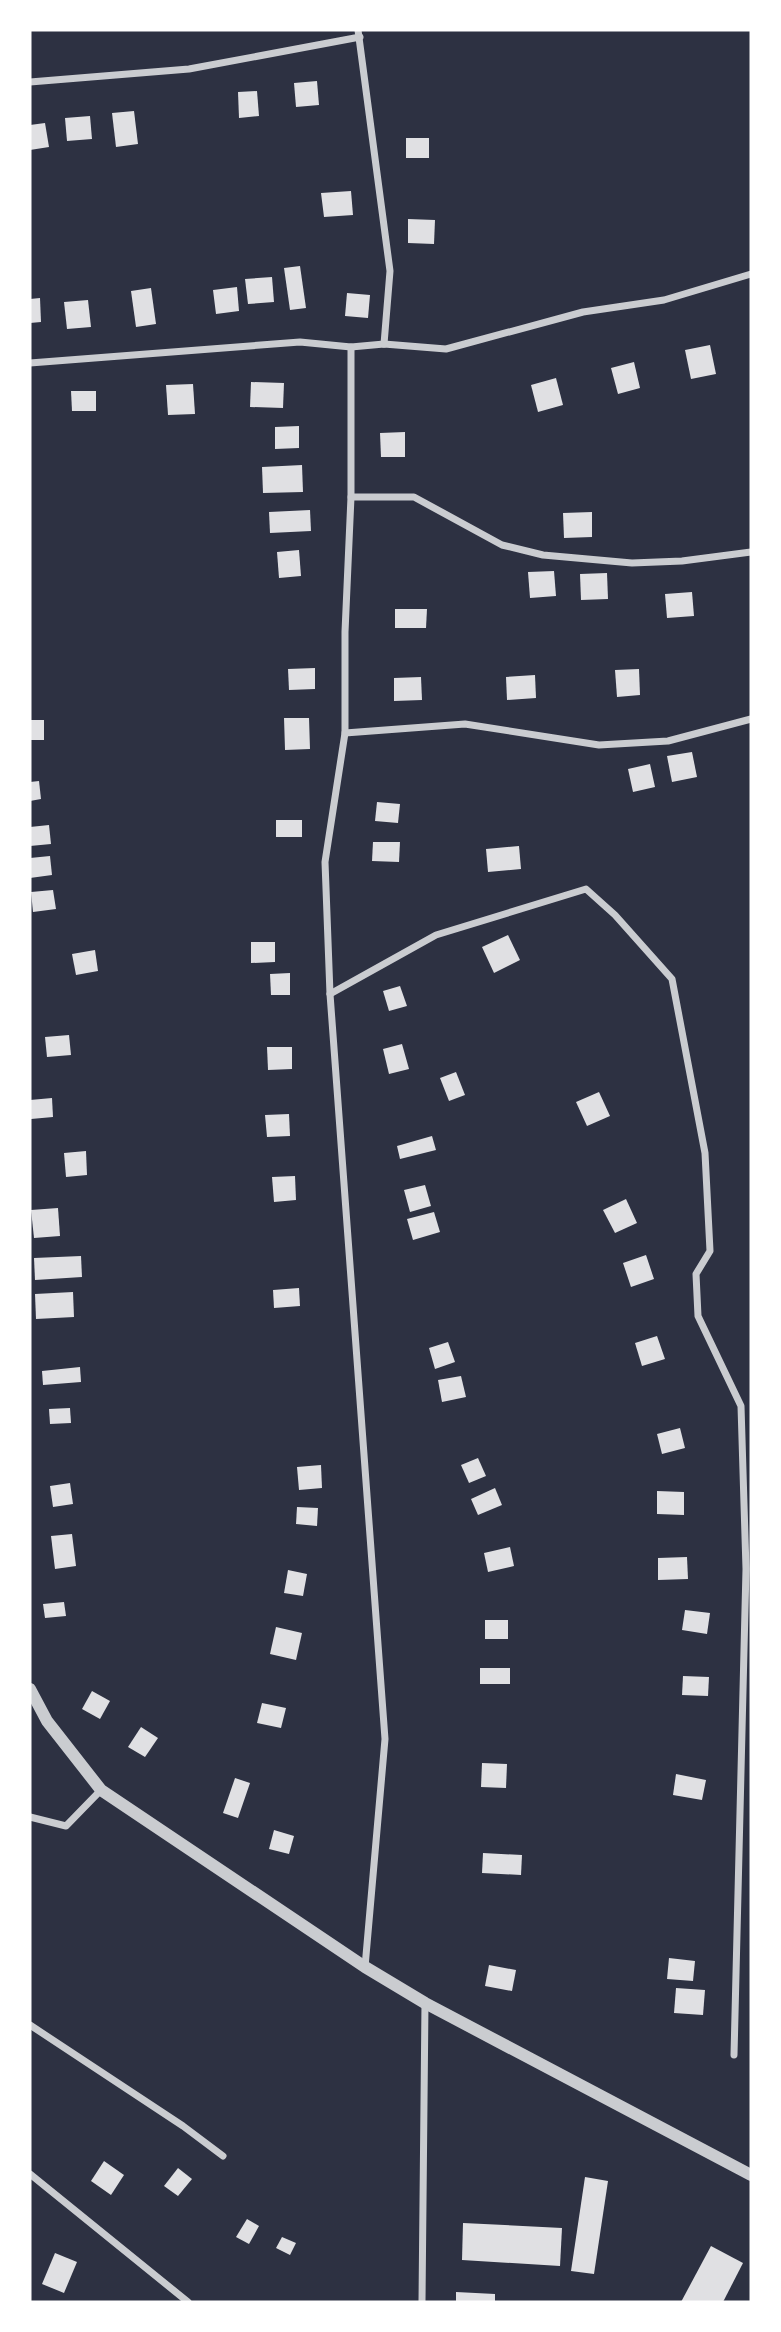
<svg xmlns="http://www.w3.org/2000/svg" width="781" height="2332" font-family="'Playfair Display',serif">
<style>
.building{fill:#e0e0e3}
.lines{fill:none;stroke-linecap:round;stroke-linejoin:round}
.minor{stroke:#caccd0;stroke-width:7}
.tertiary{stroke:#caccd0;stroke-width:12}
</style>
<rect width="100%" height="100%" fill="#2d3142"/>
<g class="building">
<polygon points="317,81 319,105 296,107 294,83"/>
<polygon points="257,91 259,116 239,118 238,92"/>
<polygon points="134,111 138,144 116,147 112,113"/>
<polygon points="90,116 92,139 67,141 65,118"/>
<polygon points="45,123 49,147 30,150 30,125"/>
<rect x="406" y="138" width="23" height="20"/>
<polygon points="351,191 353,215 324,217 321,193"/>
<polygon points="408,219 435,220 434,244 408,243"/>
<polygon points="300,266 306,308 290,310 284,268"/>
<polygon points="272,277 274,302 248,304 245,279"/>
<polygon points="237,287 239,311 216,314 213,290"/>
<polygon points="151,288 156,324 136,327 131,291"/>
<polygon points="347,293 370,295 368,318 345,316"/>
<polygon points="40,298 41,322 30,323 30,299"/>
<polygon points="88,300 91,327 67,329 64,302"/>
<polygon points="710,345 716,374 691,379 685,350"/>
<polygon points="634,362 640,388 618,394 611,368"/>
<polygon points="556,378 563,405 538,412 531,385"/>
<polygon points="251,382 284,383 283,408 250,407"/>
<polygon points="193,384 195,414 168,415 166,385"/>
<polygon points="71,391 96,391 96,411 72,411"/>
<polygon points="299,426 299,448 275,449 275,427"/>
<polygon points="405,432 405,457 381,457 380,433"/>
<polygon points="302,465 303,492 263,493 262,467"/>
<polygon points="310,510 311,531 270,533 269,512"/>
<polygon points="592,512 592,537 564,538 563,513"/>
<polygon points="299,550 301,576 279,578 277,552"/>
<polygon points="554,571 556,596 530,598 528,572"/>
<polygon points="607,573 608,599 581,600 580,574"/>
<polygon points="692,592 694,616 667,618 665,594"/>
<polygon points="395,609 427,609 426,628 395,628"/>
<polygon points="315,668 315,689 289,690 288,669"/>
<polygon points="639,669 640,695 617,697 615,670"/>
<polygon points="535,675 536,698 507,700 506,677"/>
<polygon points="421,677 422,700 394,701 394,678"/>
<polygon points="284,718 309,718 310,749 285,750"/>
<rect x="30" y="720" width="14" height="20"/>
<polygon points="692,752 697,777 672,782 667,756"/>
<polygon points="650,764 655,787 633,792 628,769"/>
<polygon points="39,781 41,799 30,801 30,782"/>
<polygon points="377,802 400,804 398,823 375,821"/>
<rect x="276" y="820" width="26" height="17"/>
<polygon points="49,825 51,844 30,846 30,827"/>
<polygon points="373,842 400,842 399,862 372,861"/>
<polygon points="519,846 521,869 488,872 486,849"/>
<polygon points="50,856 52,875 30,878 30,858"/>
<polygon points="53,890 56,909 33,912 31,892"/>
<polygon points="508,935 520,960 494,973 482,947"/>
<polygon points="251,942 275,942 275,962 251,963"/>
<polygon points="95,950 98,971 76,975 72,954"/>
<polygon points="290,973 290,995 271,995 270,974"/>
<polygon points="400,986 407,1006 389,1011 383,991"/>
<polygon points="69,1035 71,1055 47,1057 45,1037"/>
<polygon points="402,1044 409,1069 389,1074 383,1049"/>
<polygon points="267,1047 292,1047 292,1069 268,1070"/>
<polygon points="456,1072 465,1095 449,1101 440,1078"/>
<polygon points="599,1092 610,1116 587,1126 576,1102"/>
<polygon points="52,1098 53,1117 31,1119 30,1100"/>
<polygon points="289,1114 290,1136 267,1137 265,1115"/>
<polygon points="432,1136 436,1150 400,1159 397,1146"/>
<polygon points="86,1151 87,1175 66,1177 64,1153"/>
<polygon points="295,1176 296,1200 274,1202 272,1177"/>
<polygon points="425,1185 431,1206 410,1212 404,1190"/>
<polygon points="626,1199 637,1223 615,1233 603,1210"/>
<polygon points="58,1208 60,1236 34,1238 31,1210"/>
<polygon points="434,1212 440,1232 413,1240 407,1219"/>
<polygon points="646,1255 654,1279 631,1287 623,1263"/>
<polygon points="81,1256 82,1277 35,1280 34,1258"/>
<polygon points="299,1288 300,1306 274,1308 273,1290"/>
<polygon points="73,1292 74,1317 36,1319 35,1294"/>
<polygon points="657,1336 665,1359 642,1366 635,1343"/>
<polygon points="448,1342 455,1362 435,1369 429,1348"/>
<polygon points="80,1367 81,1382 43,1385 42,1371"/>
<polygon points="461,1376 466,1397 442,1402 438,1380"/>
<polygon points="70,1408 71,1423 50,1424 49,1409"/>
<polygon points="680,1428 685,1448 662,1454 657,1434"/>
<polygon points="478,1458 486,1476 469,1483 461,1465"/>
<polygon points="321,1465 322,1488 299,1490 297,1467"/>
<polygon points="70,1483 73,1504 53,1507 50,1486"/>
<polygon points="495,1488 502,1505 478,1515 471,1499"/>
<polygon points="657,1491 684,1492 684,1515 657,1514"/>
<polygon points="297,1507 318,1508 317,1526 296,1524"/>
<polygon points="72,1534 76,1566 55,1569 51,1536"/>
<polygon points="510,1547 514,1566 488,1572 484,1553"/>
<polygon points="687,1557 688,1579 658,1580 658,1558"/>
<polygon points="288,1570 307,1574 303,1596 284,1593"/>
<polygon points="64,1602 66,1616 45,1618 43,1604"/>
<polygon points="685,1610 710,1613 707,1634 682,1630"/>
<rect x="485" y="1620" width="23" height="19"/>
<polygon points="276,1627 302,1633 296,1660 270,1654"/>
<rect x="480" y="1668" width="30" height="16"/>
<polygon points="683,1676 709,1677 708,1696 682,1695"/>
<polygon points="92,1691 110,1701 100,1719 82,1709"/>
<polygon points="262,1703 286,1708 281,1728 257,1723"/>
<polygon points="141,1727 158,1738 145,1757 128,1747"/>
<polygon points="482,1763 507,1764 506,1788 481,1787"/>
<polygon points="676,1774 706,1780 702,1800 673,1795"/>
<polygon points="235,1778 250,1783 238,1818 223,1813"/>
<polygon points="274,1830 294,1836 289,1854 269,1849"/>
<polygon points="483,1853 522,1855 521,1875 482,1873"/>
<polygon points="669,1958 695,1961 693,1981 667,1979"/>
<polygon points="489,1965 516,1970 512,1991 485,1986"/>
<polygon points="676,1988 705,1990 703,2015 674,2013"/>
<polygon points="104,2161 124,2175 111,2195 91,2181"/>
<polygon points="178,2168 192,2179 178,2196 164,2186"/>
<polygon points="585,2177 608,2181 594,2274 571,2271"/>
<polygon points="247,2219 259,2226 249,2244 236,2237"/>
<polygon points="463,2223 562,2228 560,2266 462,2260"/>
<polygon points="282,2237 296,2243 290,2255 276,2248"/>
<polygon points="711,2246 743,2263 723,2302 681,2302"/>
<polygon points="55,2253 77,2262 64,2293 42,2284"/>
<polygon points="456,2292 495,2294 495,2302 456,2302"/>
</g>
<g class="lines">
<g class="minor">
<polyline points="358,30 390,271 384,344"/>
<polyline points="30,82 189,69 360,37"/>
<polyline points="351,347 351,497 345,632 345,733 325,862 330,994 385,1739 365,1967"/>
<polyline points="30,363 300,342 351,347 384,344 446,349 583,312 664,300 751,274"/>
<polyline points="351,497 414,497 502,545 543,555 632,563 682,561 751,552"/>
<polyline points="345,733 465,724 599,745 668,741 751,719"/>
<polyline points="330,994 436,935 586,889 615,915 672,979 705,1153 710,1251 696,1274 698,1316 741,1406 746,1569 734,2055"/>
<polyline points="30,1817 66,1826 101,1790"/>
<polyline points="30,2025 183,2126 223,2156"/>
<polyline points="30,2174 188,2302"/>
<polyline points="422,2302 425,2003"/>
</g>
<polyline class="tertiary" points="30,1689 47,1721 101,1790 365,1967 425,2003 751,2175"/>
</g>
<rect width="781" height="2332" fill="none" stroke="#ffffff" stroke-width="63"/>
</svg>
